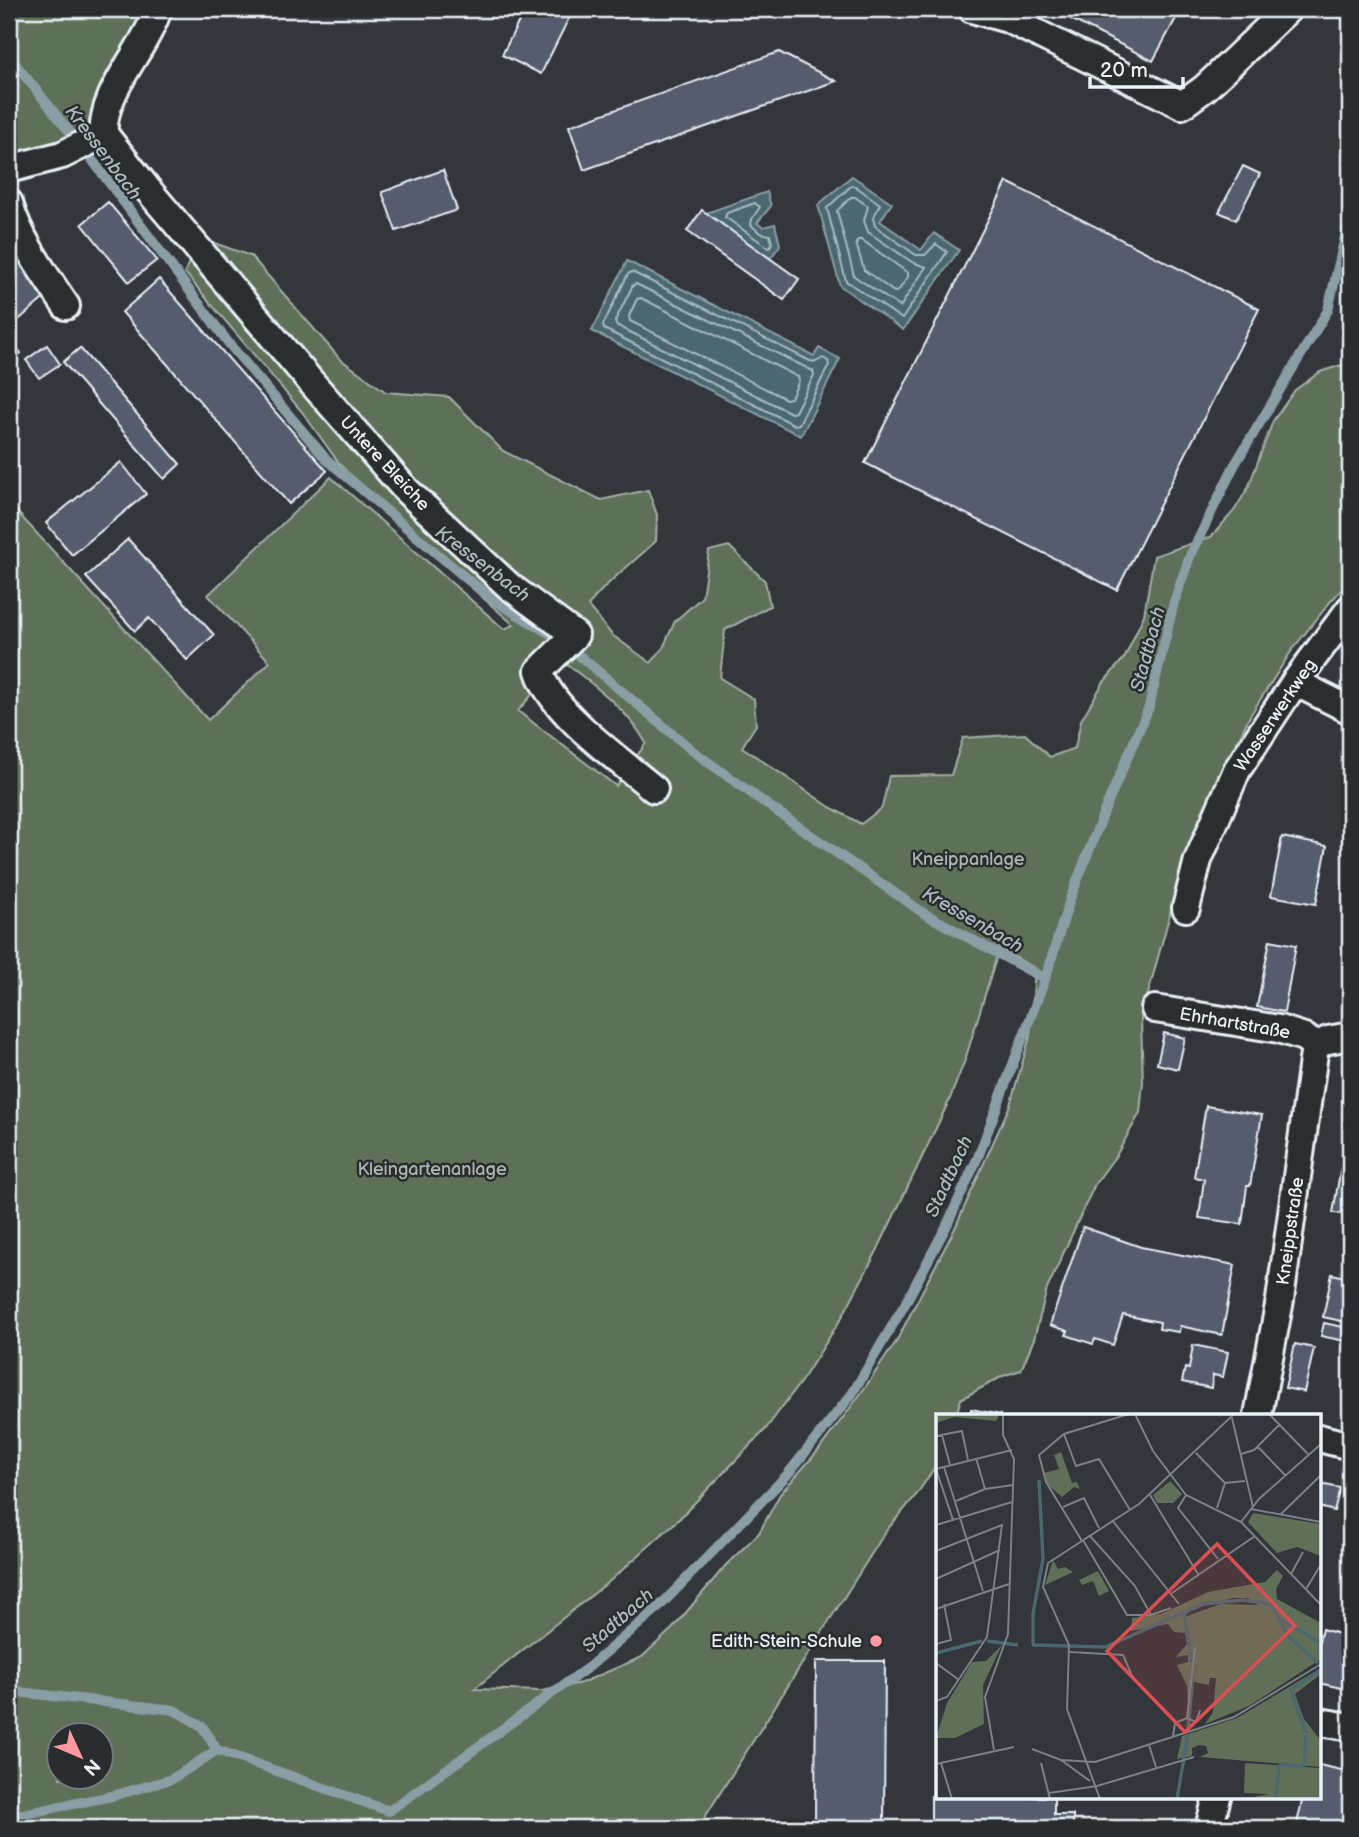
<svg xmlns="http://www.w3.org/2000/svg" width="1359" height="1837" font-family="'Balsamiq Sans',sans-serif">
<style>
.green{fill:#5f6f58;stroke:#a4b0a8;stroke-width:2;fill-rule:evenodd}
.water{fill:#4b676f;stroke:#8a9ea6;stroke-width:2}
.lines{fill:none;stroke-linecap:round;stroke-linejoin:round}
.shore{stroke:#a9bac1;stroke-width:2}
.stream{stroke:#8a9ea6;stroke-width:10}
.building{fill:#555b6d;stroke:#e8f1f8;stroke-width:2}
.street-casing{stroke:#e8f1f8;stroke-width:32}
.street{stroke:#2a2d2e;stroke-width:26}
.poi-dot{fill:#ff9aa2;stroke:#2a2d2e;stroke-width:2.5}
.labels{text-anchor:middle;stroke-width:5;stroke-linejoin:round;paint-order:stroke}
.street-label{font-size:18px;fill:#e8f1f8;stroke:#2a2d2e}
.park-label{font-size:18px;fill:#aab6b0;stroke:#2a2d2e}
.poi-label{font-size:18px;fill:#e8f1f8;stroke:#2a2d2e;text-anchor:end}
.water-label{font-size:19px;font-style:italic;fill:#a9bac1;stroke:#2a2d2e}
.inset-river{fill:none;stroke:#4b676f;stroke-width:3.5}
.inset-road{fill:none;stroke:#7b8187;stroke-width:2}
.view{fill:#da5052;fill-opacity:0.15;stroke:#da5052;stroke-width:3.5}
.inset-edge{fill:none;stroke:#e8f1f8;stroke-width:3.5}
</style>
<rect width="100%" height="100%" fill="#33363b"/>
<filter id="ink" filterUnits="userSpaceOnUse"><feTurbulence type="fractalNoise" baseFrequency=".0143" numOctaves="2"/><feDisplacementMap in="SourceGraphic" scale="14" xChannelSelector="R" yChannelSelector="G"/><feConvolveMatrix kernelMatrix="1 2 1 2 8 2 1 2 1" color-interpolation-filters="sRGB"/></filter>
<g filter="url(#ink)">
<g class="green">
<polygon points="9,9 147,9 87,133 9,159"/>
<path d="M 206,240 L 251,256 L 340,359 L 386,392 L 449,397 L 503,451 L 601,500 L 648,490 L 657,515 L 656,541 C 633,563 607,581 588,606 L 612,635 L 651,663 L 663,648 L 675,621 L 702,597 L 709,551 L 729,546 L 765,581 L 770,606 L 725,630 L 720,678 L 754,699 L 756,725 L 742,747 L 830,807 L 861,824 L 882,808 L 889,776 L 951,775 L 963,738 L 1025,734 L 1050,757 L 1075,748 L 1081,720 L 1103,683 L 1125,657 L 1144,615 L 1154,556 L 1211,537 L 1234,511 L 1248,488 L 1273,421 L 1295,390 L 1320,372 L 1342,365 L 1350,376 L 1350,580 L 1331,601 L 1292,650 L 1251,714 L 1221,774 L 1184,863 L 1141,1019 L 1143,1082 L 1140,1113 L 1117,1154 L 1095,1184 L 1047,1289 L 1034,1339 L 1021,1370 L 1003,1376 L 961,1399 L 956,1415 L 937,1415 L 937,1464 L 917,1494 L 886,1531 L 698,1828 L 9,1828 L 9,503 L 208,720 L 270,662 L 208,595 L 331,477 L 504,629 L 514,625 L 376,504 L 339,463 L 303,413 L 185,273 L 192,252 ZM 561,660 C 593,685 626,707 646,743 L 616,786 L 518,711 ZM 999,949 L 1035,968 L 1030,1036 L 1010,1105 L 955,1228 L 896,1342 L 859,1396 L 817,1452 L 780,1494 L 759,1533 L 726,1565 L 673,1628 L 642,1657 L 581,1683 L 542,1691 L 474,1689 L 612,1579 L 677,1521 L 765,1430 L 805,1376 L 842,1317 L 877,1251 L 949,1101 L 965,1060 ZM 60,1736 L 102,1736 L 102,1778 L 60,1778 Z"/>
</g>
<g class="water">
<polygon points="852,176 892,203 880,221 921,250 934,233 959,250 903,330 840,286 818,205"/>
<polygon points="767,192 771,206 757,223 763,227 775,224 780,245 770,259 706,213"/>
<polygon points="627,261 814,356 819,348 840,359 801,436 592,331"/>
</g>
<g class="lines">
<g class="shore">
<polygon points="851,186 855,186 880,204 873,218 875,226 916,255 925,255 936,244 947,252 902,319 846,281 827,208"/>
<polygon points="851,197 855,197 868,206 864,221 868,232 912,262 926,267 900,307 854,276 837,211"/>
<polygon points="755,203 760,207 752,219 751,225 760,233 770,235 772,243 769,248 725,217 727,213"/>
<polygon points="858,240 862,240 908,273 908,277 898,291 894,292 864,270 856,243"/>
<polygon points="632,272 810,361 816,362 823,358 828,361 829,365 799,424 795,425 604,329 603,325 628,274"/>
<polygon points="636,284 813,371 814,375 795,412 791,413 616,325 615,321 633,285"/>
<polygon points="641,298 798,377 799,381 791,398 786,399 630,321 629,316 637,299"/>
</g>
<g class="stream">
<polyline points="9,56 93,161 230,345 326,459 468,580 500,604 562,641 693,751 769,806 925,914 1045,979"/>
<polyline points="9,1691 174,1710 202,1726 217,1750 389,1811 590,1666 659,1607 787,1475 852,1394 905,1304 947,1225 978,1157 1045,979 1070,899 1106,807 1149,707 1174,602 1190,556 1234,466 1328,310 1350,215"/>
<polyline points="9,1817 112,1796 172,1779 217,1750"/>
</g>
</g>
<g class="building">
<polygon points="525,9 554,9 570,16 541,74 502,55"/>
<polygon points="1051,9 1181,9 1153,61"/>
<polygon points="779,52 836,81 584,170 569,126"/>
<polygon points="1243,166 1260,174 1236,220 1219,212"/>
<polygon points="443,170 457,210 396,231 382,192"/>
<polygon points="1007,182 1259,309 1117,590 865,463"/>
<polygon points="108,202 157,260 129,282 82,224"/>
<polygon points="702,210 799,279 784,300 687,231"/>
<polygon points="9,248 48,295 9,328"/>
<polygon points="159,279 327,471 289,504 122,312"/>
<polygon points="9,338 21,353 9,363"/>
<polygon points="47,345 60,364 39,378 26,360"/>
<polygon points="80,348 180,464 164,479 63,362"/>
<polygon points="121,462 146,494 72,555 46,523"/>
<polygon points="128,539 214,635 187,660 149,618 135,631 86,577"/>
<polygon points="1282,837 1327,846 1316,904 1271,896"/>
<polygon points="1270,940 1296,945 1284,1012 1257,1007"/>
<polygon points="1164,1033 1185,1038 1178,1069 1157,1064"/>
<polygon points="1206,1106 1262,1115 1250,1186 1247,1186 1242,1224 1199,1218 1204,1179 1194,1177"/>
<polygon points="1350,1115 1350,1215 1333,1213"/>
<polygon points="1083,1227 1141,1247 1235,1265 1222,1335 1180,1326 1179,1332 1159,1329 1160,1322 1123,1315 1113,1345 1095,1339 1093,1344 1066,1335 1068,1331 1050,1325"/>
<polygon points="1332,1274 1350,1278 1350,1323 1323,1317"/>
<polygon points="1324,1323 1348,1328 1345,1341 1321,1336"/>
<polygon points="1295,1344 1314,1348 1304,1392 1285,1388"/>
<polygon points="1193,1345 1228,1352 1223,1377 1213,1375 1211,1388 1182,1382 1185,1368 1189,1369"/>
<polygon points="971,1409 1001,1415 970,1415"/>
<polygon points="1319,1479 1321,1479 1320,1484 1340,1488 1334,1511 1319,1507"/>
<polygon points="1322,1629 1350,1637 1350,1690 1319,1683 1319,1642"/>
<polygon points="816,1661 885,1661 884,1828 815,1828"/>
<polygon points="1319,1765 1350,1772 1350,1808 1346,1828 1296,1828 1303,1797 1319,1797"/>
<polygon points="931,1796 1054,1797 1054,1815 1073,1815 1073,1828 931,1828"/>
</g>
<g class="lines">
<defs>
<g id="street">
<polyline points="972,9 1008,19 1182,105 1205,88 1288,9"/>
<path d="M 104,134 L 149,191 L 312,383 L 407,491 L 509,586 L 575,635 L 539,671 C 552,713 620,760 654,789"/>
<path d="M 9,169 L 62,155 L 104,134 C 100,93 146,49 158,9"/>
<path d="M 9,203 C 20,241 44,273 66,306"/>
<polyline points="1295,682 1350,710"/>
<polyline points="1186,908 1198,860 1237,770 1295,682 1350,609"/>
<polyline points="1155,1009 1279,1029 1304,1037 1315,1046 1328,1040 1350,1036"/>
<polyline points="1258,1415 1280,1300 1315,1046"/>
<polyline points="1319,1438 1350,1446"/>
<polyline points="1319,1722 1350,1727"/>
<polyline points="1209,1828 1217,1797"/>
</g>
</defs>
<use href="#street" class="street-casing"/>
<use href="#street" class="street"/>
</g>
</g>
<circle class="poi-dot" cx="876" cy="1641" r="7"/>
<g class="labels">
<g class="street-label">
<text transform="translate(385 463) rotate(47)" y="6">Untere Bleiche</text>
<text transform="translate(1275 715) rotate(-56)" y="6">Wasserwerkweg</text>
<text transform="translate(1235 1023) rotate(10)" y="6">Ehrhartstraße</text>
<text transform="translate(1290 1231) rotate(-82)" y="6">Kneippstraße</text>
</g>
<g class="park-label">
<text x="968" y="865">Kneippanlage</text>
<text x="432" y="1175">Kleingartenanlage</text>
</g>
<g class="poi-label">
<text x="862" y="1647">Edith-Stein-Schule</text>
</g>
<g class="water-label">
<text transform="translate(104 152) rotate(53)" y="7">Kressenbach</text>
<text transform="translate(483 563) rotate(37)" y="7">Kressenbach</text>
<text transform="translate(1147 649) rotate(-75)" y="7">Stadtbach</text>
<text transform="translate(973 919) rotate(30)" y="7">Kressenbach</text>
<text transform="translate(948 1176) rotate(-65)" y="7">Stadtbach</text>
<text transform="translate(617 1620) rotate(-41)" y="7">Stadtbach</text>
</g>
</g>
<g transform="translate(936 1414)">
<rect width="385" height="385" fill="#33363b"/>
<path d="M 0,0 L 64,0 L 60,7 L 18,3 L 0,9 ZM 125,38 L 136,69 L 141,68 L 144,75 L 138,73 L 126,83 L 111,70 L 108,59 L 123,55 L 118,41 ZM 234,67 L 246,80 L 237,89 L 221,89 L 217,81 ZM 317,99 L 385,110 L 385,142 L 361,133 L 341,139 L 312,108 ZM 117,146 L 122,155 L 129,153 L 137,158 L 109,171 ZM 341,156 L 347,162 L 340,175 L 341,185 L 385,209 L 385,245 L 313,292 L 269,310 L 277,298 L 280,264 L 274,264 L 273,271 L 258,268 L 252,292 L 251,272 L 241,251 L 252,248 L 252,241 L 240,243 L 251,230 L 249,219 L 238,218 L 232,210 L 195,217 L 196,204 L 225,200 L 272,178 L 329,168 ZM 297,184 L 312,184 L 322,191 L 285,190 L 248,203 L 257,194 ZM 162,157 L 173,177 L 163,182 L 157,167 L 146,171 L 143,166 ZM 66,231 L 47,271 L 48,310 L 19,324 L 0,324 L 11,289 L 36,248 L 50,247 ZM 385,254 L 385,260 L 359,280 L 368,305 L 385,327 L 385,353 L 264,343 L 272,339 L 270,332 L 263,331 L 256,334 L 256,342 L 241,345 L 246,322 L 301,304 ZM 309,349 L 385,354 L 385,385 L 308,385 L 333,380 L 308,379 Z" fill="#5f6f58" fill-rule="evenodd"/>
<path class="inset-river" d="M 248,199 L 256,249M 342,204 L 385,229M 51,227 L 82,231M 97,230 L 97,200 L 107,145 L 103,66M 96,231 L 169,233 L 268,190 L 307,186 L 335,190 L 352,222 L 382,249M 0,239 L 46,227M 252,315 L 257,261M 370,319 L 355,276 L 385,256M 343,350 L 368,352 L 370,321M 241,385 L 252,320M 340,385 L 343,352"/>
<path class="inset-road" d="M 199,0 L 217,37 L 250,81 L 305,108 L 385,191M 333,0 L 372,40M 296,4 L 317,93M 128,20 L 140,52 L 163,45 L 194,96M 6,21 L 14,51M 0,22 L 26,17 L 32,46M 322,33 L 349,61M 260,39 L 289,69M 305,40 L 318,36 L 343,11M 40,44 L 49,75M 8,53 L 47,177M 214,81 L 262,160M 250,81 L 242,94 L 282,145M 20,87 L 49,75 L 77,71M 127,93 L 148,84 L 163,114M 281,94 L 289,69 L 309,67M 315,95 L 385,108M 344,101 L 385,61M 17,106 L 0,55 L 76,36M 176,106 L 243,190M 305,108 L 323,85 L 385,30M 0,111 L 76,88M 153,121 L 199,172 L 215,201M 147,126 L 191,201 L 215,201 L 235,194M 146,127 L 110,68 L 103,41 L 128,20 L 193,0M 0,137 L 66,111 L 51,223 L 11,283 L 0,287M 355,160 L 367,138M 0,165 L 64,136M 370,175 L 384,152M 236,179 L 319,122M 0,195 L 73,170M 0,230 L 15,226 L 8,190M 134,238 L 187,241 L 197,264M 0,249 L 23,266M 251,304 L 259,233M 237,322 L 239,309 L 251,304 L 260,308 L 264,296M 213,331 L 220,353M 96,335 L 125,346 L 159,348 L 298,303 L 385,250M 58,336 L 49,283 L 72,220 L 78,45 L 67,21 L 67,0M 125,346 L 154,367M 5,349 L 16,385M 105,349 L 114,385M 0,350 L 78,333M 113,379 L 161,372 L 258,343M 164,385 L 131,295 L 133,231 L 107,173 L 112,149 L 203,90 L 298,0"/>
<path class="view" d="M 281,130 L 359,212 L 249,318 L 171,237 Z"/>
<rect width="385" height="385" class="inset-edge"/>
</g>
<rect width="1359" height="1837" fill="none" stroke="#2a2d2e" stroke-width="35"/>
<rect x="18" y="18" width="1324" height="1802" fill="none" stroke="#e8f1f8" stroke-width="2.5" filter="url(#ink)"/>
<g transform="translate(80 1756) rotate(134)"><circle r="33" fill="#2a2d2e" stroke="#767b7f" stroke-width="2"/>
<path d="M0-5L12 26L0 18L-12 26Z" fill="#ff9aa2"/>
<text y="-10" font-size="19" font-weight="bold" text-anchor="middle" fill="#e8f1f8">N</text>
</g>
<path d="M1090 77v10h93v-10" fill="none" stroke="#e8f1f8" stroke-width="3.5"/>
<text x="1100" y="77" font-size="21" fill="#e8f1f8" stroke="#2a2d2e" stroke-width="5" paint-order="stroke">20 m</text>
</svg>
